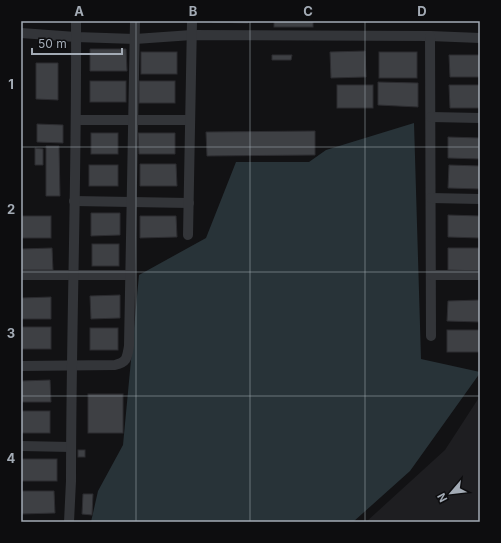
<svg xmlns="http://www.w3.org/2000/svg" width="501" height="543" font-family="Inter,sans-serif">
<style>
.built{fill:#1e1e21}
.water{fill:#283338}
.building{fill:#3e4044;stroke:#2c2c30}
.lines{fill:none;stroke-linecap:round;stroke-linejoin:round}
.street{stroke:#333539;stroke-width:10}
.grid{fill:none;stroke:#a3abb5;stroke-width:1;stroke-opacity:0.55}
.neatline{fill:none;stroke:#a3abb5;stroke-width:1.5}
.grid-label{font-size:13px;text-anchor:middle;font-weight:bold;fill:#a3abb5}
</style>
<rect width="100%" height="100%" fill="#121214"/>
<polygon class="built" points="480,396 480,522 366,522 445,450"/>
<polygon class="water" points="414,123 421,359 480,372 480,373 410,471 353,522 91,522 98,491 123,445 139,275 206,238 236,162 309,162 326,150"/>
<g class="building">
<polygon points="212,21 248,21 248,23 212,22"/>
<rect x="274" y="21" width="39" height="6"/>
<polygon points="90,49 126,49 127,71 90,71"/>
<polygon points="365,51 366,77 331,78 330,52"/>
<rect x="141" y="52" width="36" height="22"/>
<rect x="379" y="52" width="38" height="26"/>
<polygon points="272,55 292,55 291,60 272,60"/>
<polygon points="449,55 480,55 480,77 450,77"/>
<polygon points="36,63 58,63 58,100 36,99"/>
<rect x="90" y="81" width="36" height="21"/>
<rect x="139" y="81" width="36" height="22"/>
<polygon points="378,82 418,83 418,107 378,105"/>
<rect x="337" y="85" width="36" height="23"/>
<polygon points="449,85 480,85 480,108 450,108"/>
<polygon points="37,124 63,125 63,143 37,142"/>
<polygon points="315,131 315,155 207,156 206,132"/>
<rect x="91" y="133" width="27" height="21"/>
<polygon points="138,133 175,133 175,154 139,154"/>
<polygon points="448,137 480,138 480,159 448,158"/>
<polygon points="46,146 59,146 60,196 46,196"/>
<polygon points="35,148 43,149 43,165 35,165"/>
<polygon points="140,164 176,164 177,186 140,186"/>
<rect x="89" y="165" width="29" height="21"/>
<polygon points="449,165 480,166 480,189 448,188"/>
<polygon points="91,213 120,213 120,235 91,236"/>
<polygon points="448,215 480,216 480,238 448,237"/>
<rect x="22" y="216" width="29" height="22"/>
<polygon points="140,216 176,216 177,237 140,238"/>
<rect x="92" y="244" width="27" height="22"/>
<polygon points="52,248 53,270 21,270 21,249"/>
<polygon points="448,248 480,248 480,271 448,270"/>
<polygon points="120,295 120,318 91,319 90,296"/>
<polygon points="51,297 51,319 21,319 21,298"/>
<polygon points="480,300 480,322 447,321 448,301"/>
<rect x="22" y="327" width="29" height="22"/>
<rect x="90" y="328" width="28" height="22"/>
<rect x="447" y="330" width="33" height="22"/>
<polygon points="50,380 51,402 21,402 21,381"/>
<rect x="88" y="394" width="35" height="39"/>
<rect x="21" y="411" width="29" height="22"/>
<rect x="78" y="450" width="7" height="7"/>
<rect x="21" y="459" width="36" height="22"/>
<polygon points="21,491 54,491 55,513 21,514"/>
<polygon points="83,494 93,494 92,515 82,514"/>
</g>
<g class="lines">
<g class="street">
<polyline points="21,33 76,37 135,39 192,35 430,36 480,38"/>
<polyline points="430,36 431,336"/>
<polyline points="431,117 480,118"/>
<polyline points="76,120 189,120"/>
<polyline points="431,198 480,199"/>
<polyline points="74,201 189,203"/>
<polyline points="188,235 192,21"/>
<polyline points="21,275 130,275"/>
<polyline points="431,275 480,275"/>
<path d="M 21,366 L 115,365 C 127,362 127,358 129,346 L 135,21"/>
<polyline points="21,446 71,447"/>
<path d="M 69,522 L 71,481 C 71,328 77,174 76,21"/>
</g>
</g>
<path class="grid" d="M 136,21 L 136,522M 250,21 L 250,522M 365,21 L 365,522M 21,147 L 480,147M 21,272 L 480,272M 21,396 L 480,396"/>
<rect width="501" height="543" fill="none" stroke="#0d0d0f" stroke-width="44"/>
<g transform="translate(451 493) rotate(242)" stroke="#0d0d0f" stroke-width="3" paint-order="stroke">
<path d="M0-3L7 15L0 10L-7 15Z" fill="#a3abb5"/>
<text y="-6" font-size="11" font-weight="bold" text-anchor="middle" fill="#a3abb5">N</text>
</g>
<path d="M32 48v6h90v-6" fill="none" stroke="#a3abb5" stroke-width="2"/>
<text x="38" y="48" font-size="12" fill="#a3abb5" stroke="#0d0d0f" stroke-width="3" paint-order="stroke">50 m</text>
<rect x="22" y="22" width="457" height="499" class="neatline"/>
<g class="grid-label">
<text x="79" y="16">A</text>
<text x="193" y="16">B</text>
<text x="308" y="16">C</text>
<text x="422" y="16">D</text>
<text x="11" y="89">1</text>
<text x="11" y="214">2</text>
<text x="11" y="338">3</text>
<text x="11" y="463">4</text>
</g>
</svg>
